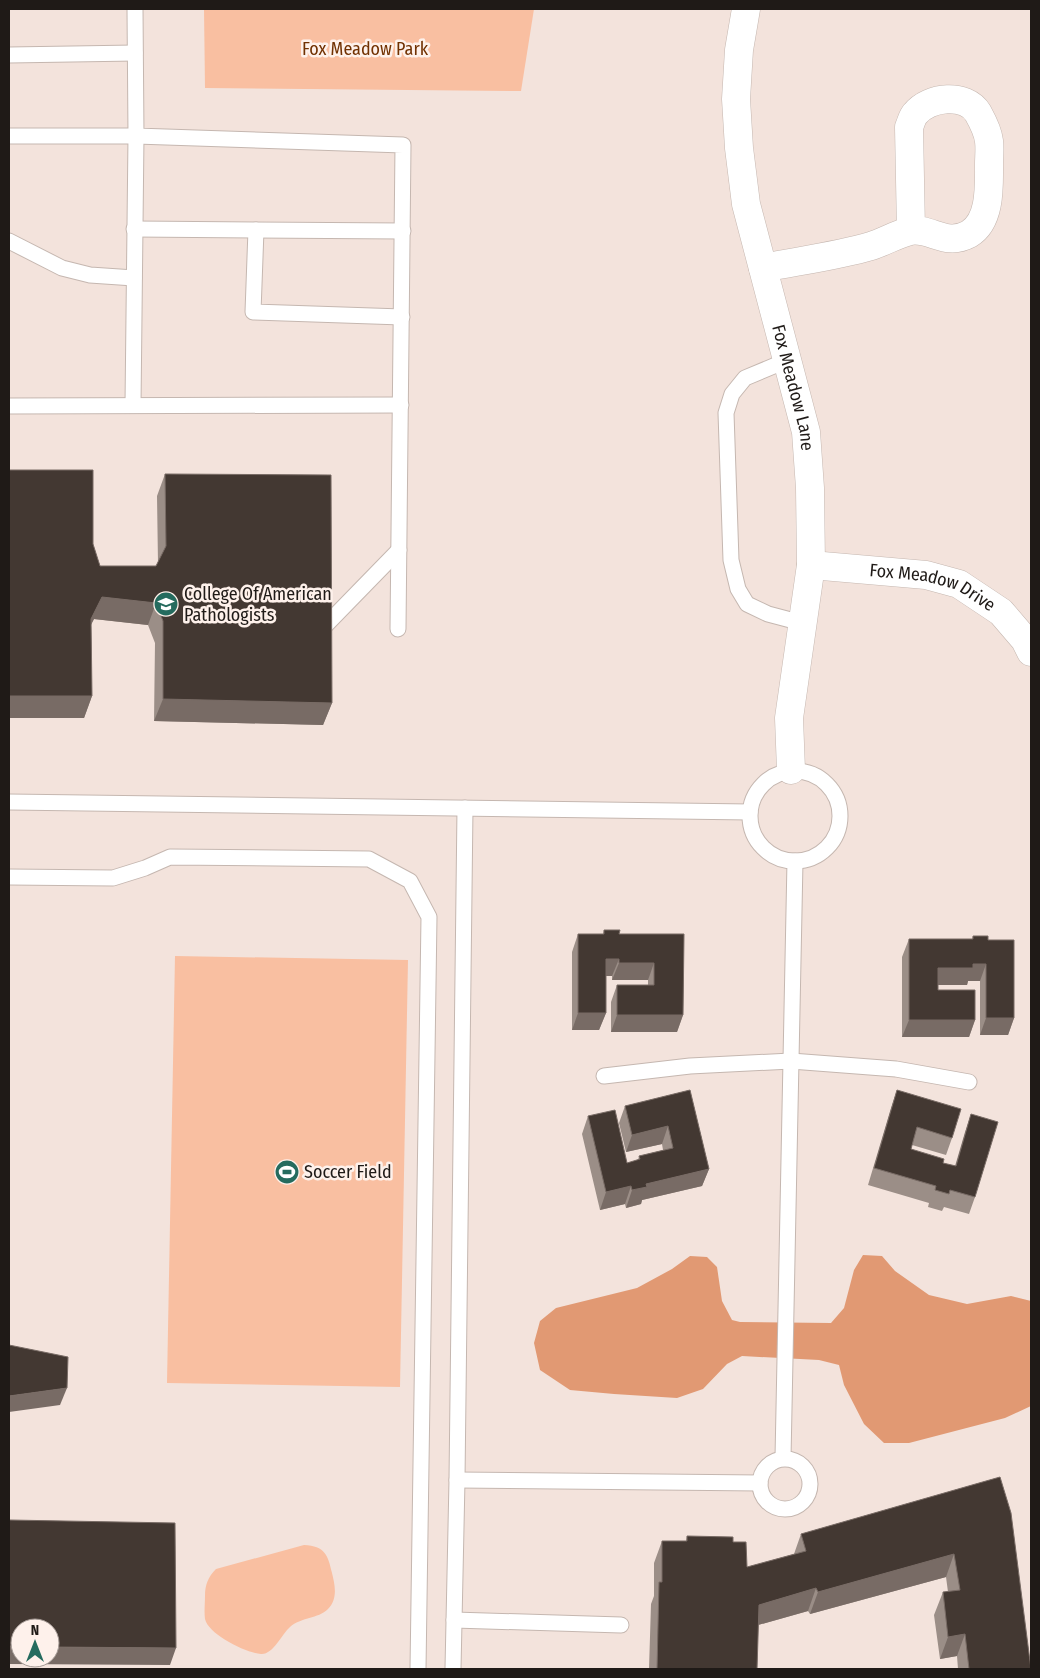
<svg xmlns="http://www.w3.org/2000/svg" width="1040" height="1678" font-family="'Fira Sans Condensed',sans-serif">
<style>
.green{fill:#f9bfa1}
.water{fill:#e19973}
.lines{fill:none;stroke-linecap:round;stroke-linejoin:round}
.service-casing{stroke:#c5b7b0;stroke-width:17}
.minor-casing{stroke:#c5b7b0;stroke-width:29}
.service{stroke:#fff;stroke-width:15}
.minor{stroke:#fff;stroke-width:28}
.wall{fill:#9b8e87}
.shaded-wall{fill:#786b65}
.building{fill:#433832;stroke:#786b65}
.labels{text-anchor:middle;stroke-width:5;stroke-linejoin:round;paint-order:stroke}
.park-label{font-size:18px;fill:#713102;stroke:#fef1eb}
.street-label{font-size:18px;fill:#1f1a17;stroke:#fef1eb}
.poi-label{font-size:18px;fill:#1f1a17;stroke:#fef1eb;text-anchor:start}
</style>
<rect width="100%" height="100%" fill="#f3e3dc"/>
<g class="green">
<polygon points="204,9 534,9 521,91 205,88"/>
<polygon points="175,956 408,960 400,1387 167,1383"/>
<path d="M 304,1545 C 325,1546 328,1555 332,1573 C 335,1585 338,1599 328,1609 C 318,1619 301,1617 290,1627 C 282,1634 273,1655 261,1654 C 246,1653 208,1634 205,1619 C 204,1612 205,1603 205,1596 C 205,1585 208,1577 216,1569 Z"/>
</g>
<polygon class="water" points="863,1255 882,1256 895,1271 929,1295 967,1304 1011,1296 1031,1301 1031,1406 1005,1418 909,1443 884,1443 864,1424 844,1385 839,1365 819,1360 742,1356 727,1364 703,1389 677,1398 614,1394 570,1390 540,1370 534,1343 540,1321 556,1308 637,1288 672,1269 690,1256 707,1257 717,1267 722,1301 732,1320 740,1322 831,1323 844,1308 854,1270"/>
<g class="lines">
<defs>
<g id="service">
<polyline points="135,9 136,136 403,145 398,629"/>
<polyline points="9,55 135,53"/>
<polyline points="9,136 136,136 133,405"/>
<polyline points="134,229 403,231"/>
<polyline points="256,230 253,312 402,317"/>
<polyline points="9,241 62,268 90,275 134,278"/>
<polyline points="788,360 745,378 732,394 726,413 731,560 738,589 747,604 768,614 802,623"/>
<polyline points="9,406 401,405"/>
<polyline points="323,628 399,550"/>
<circle cx="795" cy="816" r="45"/>
<polyline points="9,802 750,812"/>
<polyline points="9,877 113,878 145,868 170,857 369,859 410,881 429,917 418,1669"/>
<polyline points="604,1076 690,1066 791,1061 896,1069 969,1082"/>
<polyline points="783,1458 795,861"/>
<circle cx="785" cy="1484" r="25"/>
<polyline points="457,1480 760,1483"/>
<polyline points="454,1620 621,1625"/>
<polyline points="453,1669 457,1480 465,808"/>
</g>
<g id="minor">
<path id="s1" d="M 746,9 L 739,50 L 736,99 L 739,148 L 746,204 L 806,432 L 810,488 L 811,565 L 789,718 L 791,770"/>
<path d="M 763,268 C 798,261 837,256 871,246 C 884,242 897,234 910,231 C 931,227 945,247 969,234 C 991,221 989,186 989,164 C 989,157 990,149 989,141 C 988,132 983,122 978,113 C 966,93 929,96 915,114 C 912,117 911,123 909,127 L 911,231"/>
<path id="s2" d="M 811,565 L 926,575 L 959,584 L 1001,612 L 1025,640 L 1031,652"/>
</g>
</defs>
<use href="#service" class="service-casing"/>
<use href="#minor" class="minor-casing"/>
<use href="#service" class="service"/>
<use href="#minor" class="minor"/>
</g>
<g class="wall">
<polygon points="9,470 93,544 100,566 156,566 158,563 157,496 165,474 332,703 323,725 154,721 155,643 148,625 94,619 91,624 92,696 84,718 9,718"/>
<polygon points="604,930 619,934 684,934 683,1015 677,1032 611,1032 611,1002 617,985 648,985 648,980 612,980 612,976 606,976 606,1013 599,1030 572,1030 572,952 578,934 603,934"/>
<polygon points="973,936 988,940 1014,1018 1008,1035 980,1035 980,981 968,981 967,985 938,985 938,990 975,1020 969,1037 902,1037 902,957 909,939 972,939"/>
<polygon points="690,1090 709,1169 702,1186 642,1200 641,1204 626,1208 625,1204 600,1210 582,1134 588,1116 627,1163 638,1160 639,1156 663,1150 662,1144 626,1152 619,1123 625,1106"/>
<polygon points="897,1090 952,1138 946,1155 912,1145 911,1149 943,1163 955,1166 965,1132 971,1114 975,1197 969,1214 944,1207 942,1211 928,1207 929,1203 868,1185 891,1108"/>
<polygon points="1000,1477 1031,1669 958,1669 957,1656 940,1659 934,1615 943,1592 948,1592 946,1577 810,1614 808,1611 758,1625 757,1669 649,1669 651,1604 654,1596 654,1563 662,1541 686,1541 687,1536 733,1542 747,1567 794,1554 801,1534"/>
</g>
<g class="shaded-wall">
<polygon points="102,597 156,603 148,625 94,619 83,641 91,619"/>
<polygon points="9,696 92,696 84,718 9,718"/>
<polygon points="163,699 332,703 323,725 154,721"/>
<polygon points="606,959 619,959 612,976 600,976"/>
<polygon points="619,963 654,963 648,980 612,980"/>
<polygon points="973,964 986,964 980,981 968,981 967,985 932,985 938,968"/>
<polygon points="578,1013 606,1013 599,1030 572,1030"/>
<polygon points="617,1015 683,1015 677,1032 611,1032"/>
<polygon points="986,1018 1014,1018 1008,1035 980,1035"/>
<polygon points="909,1020 975,1020 969,1037 902,1037"/>
<polygon points="668,1126 662,1144 626,1152 632,1135"/>
<polygon points="709,1169 702,1186 642,1200 641,1204 626,1208 632,1190 646,1184"/>
<polygon points="631,1186 625,1204 600,1210 606,1192"/>
<polygon points="67,1388 60,1405 9,1412 9,1396"/>
<polygon points="954,1554 946,1577 810,1614 818,1592"/>
<polygon points="816,1588 808,1611 751,1627 759,1605"/>
<polygon points="965,1634 957,1656 940,1659 948,1637"/>
<polygon points="9,1646 20,1646 20,1658 50,1658 50,1647 176,1648 170,1665 9,1664"/>
</g>
<g class="building">
<polygon points="9,470 93,470 93,544 100,566 156,566 166,546 165,474 331,475 332,703 163,699 163,621 156,603 102,597 91,619 92,696 9,696"/>
<polygon points="604,930 620,930 619,934 684,934 683,1015 617,1015 617,985 654,985 654,963 619,963 619,959 606,959 606,1013 578,1013 578,934 604,934"/>
<polygon points="973,936 988,936 988,940 1014,940 1014,1018 986,1018 986,964 973,964 973,968 938,968 938,990 975,990 975,1020 909,1020 909,939 973,939"/>
<polygon points="690,1090 709,1169 646,1184 647,1187 632,1190 631,1186 606,1192 588,1116 615,1110 627,1163 640,1159 639,1156 673,1148 668,1126 632,1135 625,1106"/>
<polygon points="897,1090 961,1109 952,1138 917,1127 911,1149 944,1159 943,1163 956,1166 971,1114 998,1122 975,1197 950,1190 949,1194 935,1190 936,1186 874,1168"/>
<polygon points="9,1345 68,1357 67,1388 9,1396"/>
<polygon points="1000,1477 1011,1513 1031,1669 969,1669 965,1634 948,1637 943,1592 960,1590 954,1554 818,1592 816,1588 759,1605 757,1669 657,1669 659,1582 662,1582 662,1541 687,1541 687,1536 733,1537 733,1542 746,1542 747,1567 806,1551 801,1534"/>
<polygon points="9,1520 175,1523 176,1648 50,1647 50,1628 20,1628 20,1646 9,1646"/>
</g>
<defs>
<symbol id="university-disc" viewBox="-11 -11 22 22"><circle r="9.5" fill="#256b5e" stroke="#fef1eb"/><path d="M0-5L7-2L0 1L-7-2ZM-4 1L0 2.5L4 1V4Q0 6-4 4Z" fill="#fff"/></symbol>
<symbol id="stadium-disc" viewBox="-11 -11 22 22"><circle r="9.5" fill="#256b5e" stroke="#fef1eb"/><path d="M0-5a6.5 5 0 1 0 0 10a6.5 5 0 1 0 0-10ZM-3.5-1.8h7v3.6h-7Z" fill="#fff"/></symbol>
</defs>
<g fill-rule="evenodd">
<use href="#university-disc" x="152" y="590" width="28" height="28"/>
<use href="#stadium-disc" x="273" y="1158" width="28" height="28"/>
</g>
<g class="labels">
<g class="park-label">
<text x="365" y="55">Fox Meadow Park</text>
</g>
<g class="street-label">
<text dy="6" stroke="none"><textPath href="#s1" startOffset="386">Fox Meadow Lane</textPath></text>
<text dy="6" stroke="none"><textPath href="#s2" startOffset="125">Fox Meadow Drive</textPath></text>
</g>
<g class="poi-label">
<text x="184" y="600">College Of American<tspan x="184" dy="21">Pathologists</tspan></text>
<text x="304" y="1178">Soccer Field</text>
</g>
</g>
<rect width="1040" height="1678" fill="none" stroke="#1f1a17" stroke-width="20"/>
<g transform="translate(35 1643)"><circle r="24" fill="#fef1eb" stroke="#a59b96"/>
<path d="M0-4L9 19L0 12L-9 19Z" fill="#256b5e"/>
<text y="-8" font-size="14" font-weight="bold" text-anchor="middle" fill="#1f1a17">N</text>
</g>
</svg>
